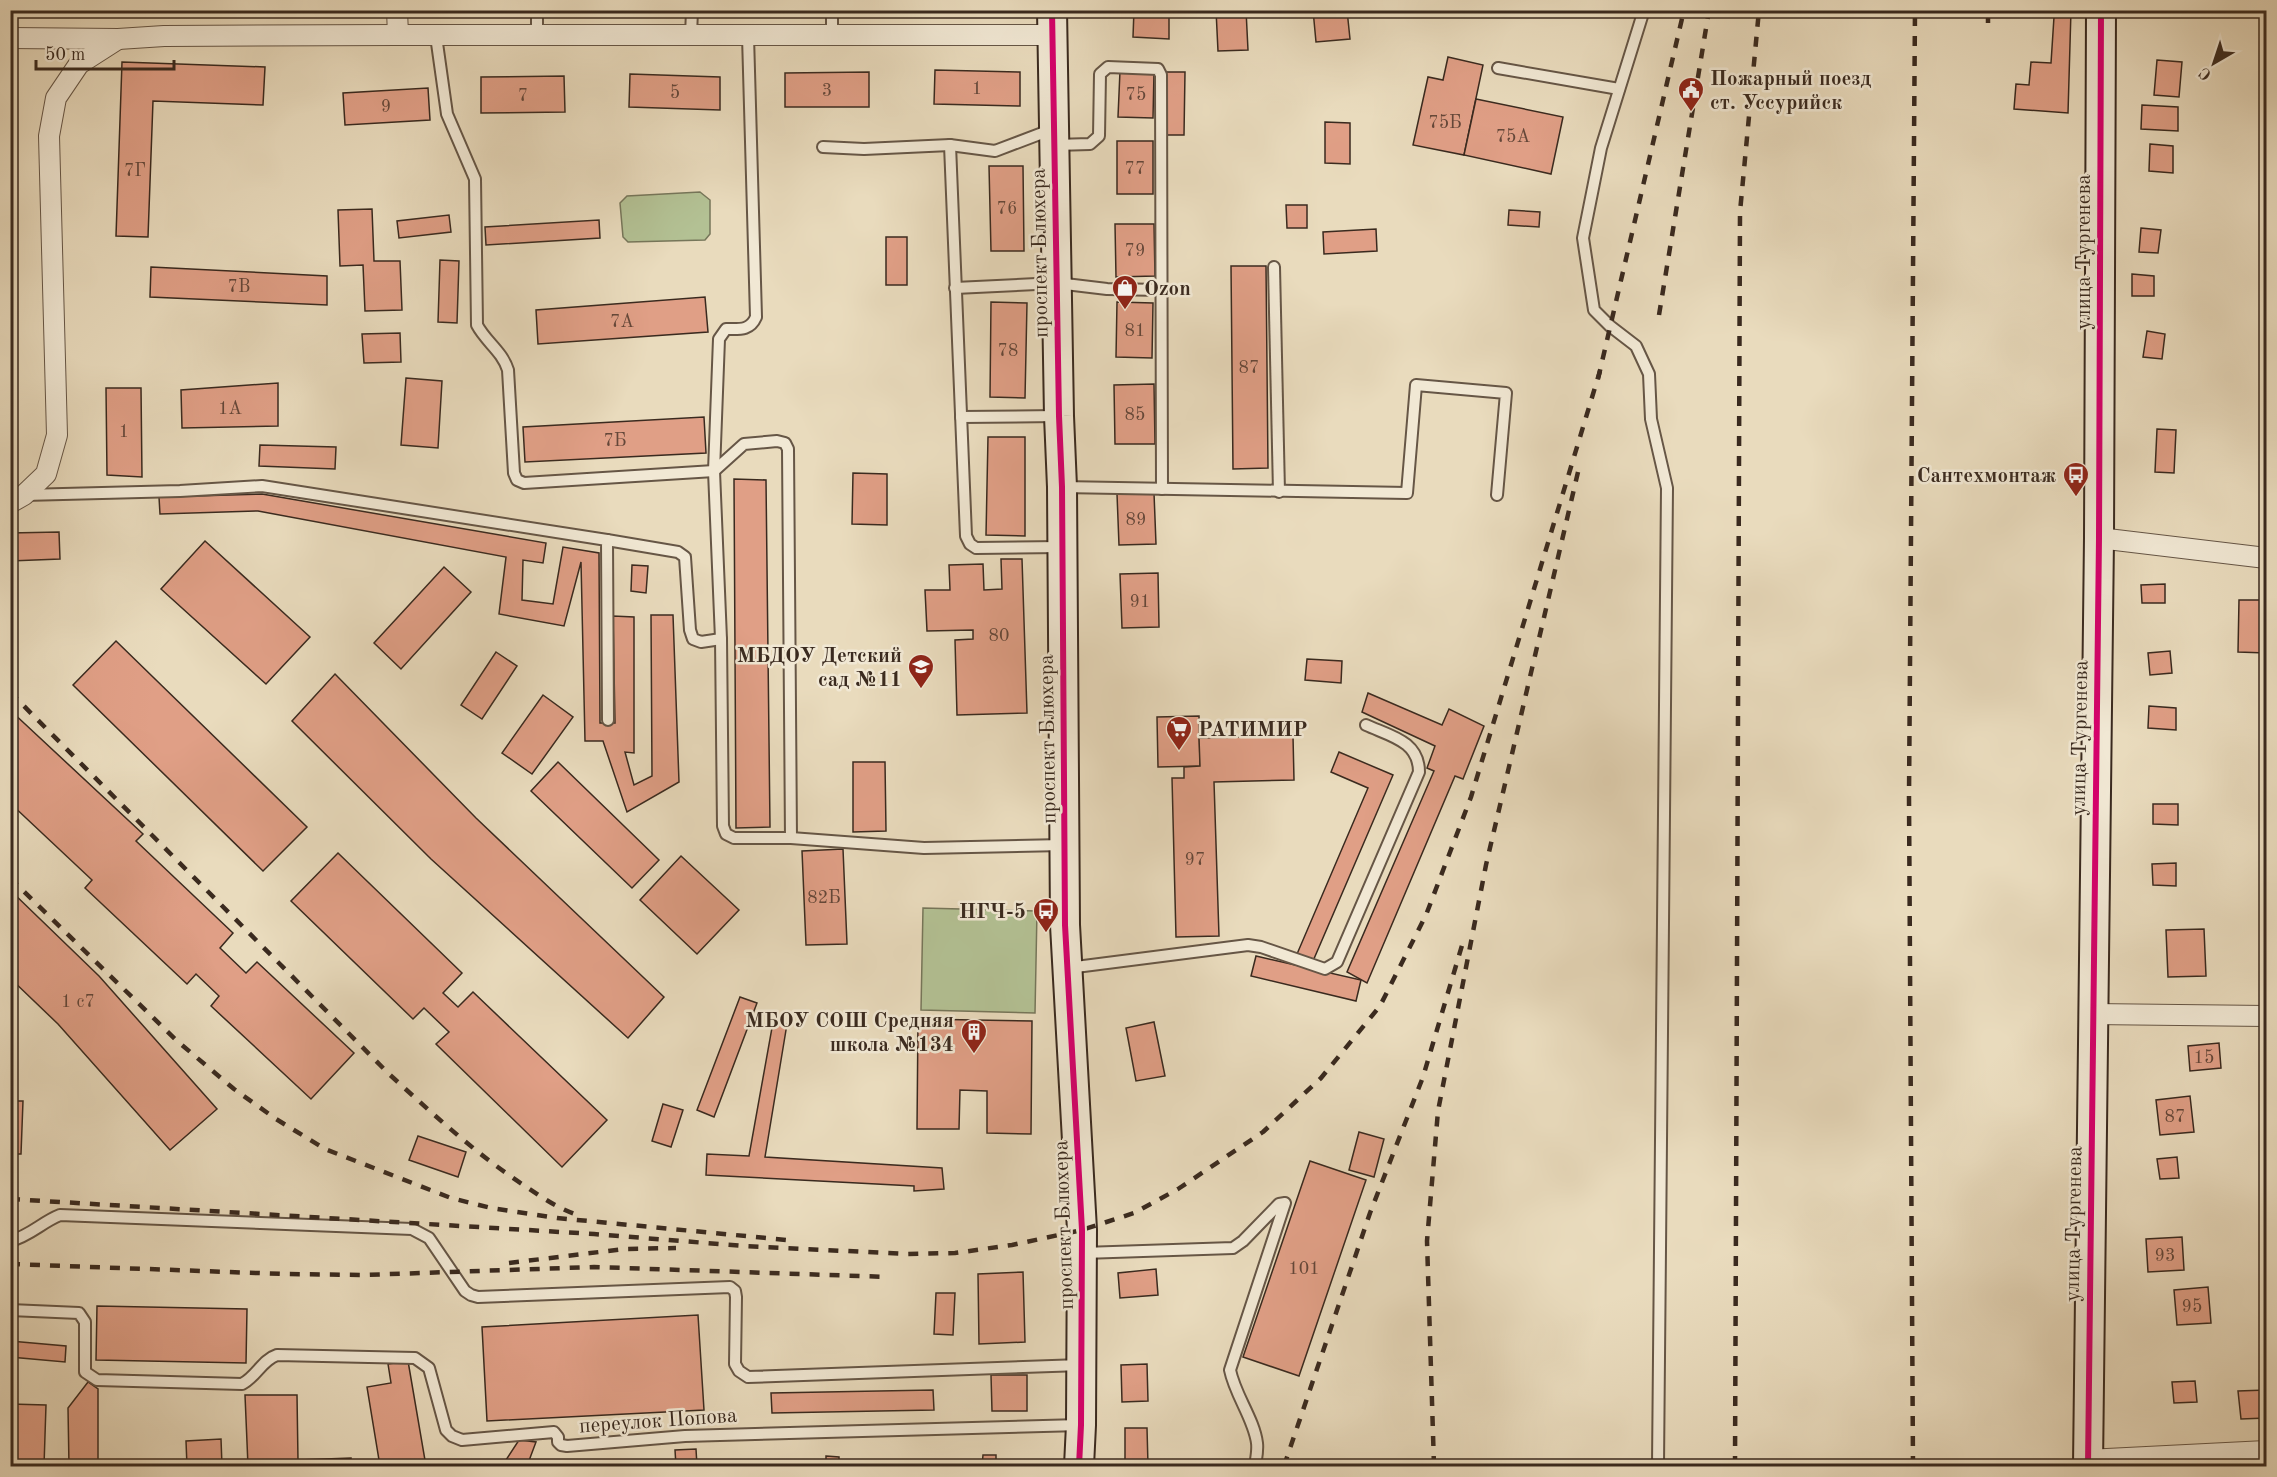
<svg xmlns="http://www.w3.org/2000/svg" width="2277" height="1477" font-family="'Old Standard TT',serif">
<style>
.green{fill:#b3c194;stroke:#76765a;stroke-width:1.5}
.building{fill:#e09f86;stroke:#3a2a1f;stroke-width:1.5}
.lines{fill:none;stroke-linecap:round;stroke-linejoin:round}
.lane-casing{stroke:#665646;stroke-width:14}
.street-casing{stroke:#665646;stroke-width:22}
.secondary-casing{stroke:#3a2a1f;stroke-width:32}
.lane{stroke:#f1e8d4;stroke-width:10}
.street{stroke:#f1e8d4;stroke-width:20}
.secondary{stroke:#f1e8d4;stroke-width:28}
.rail{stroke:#3a2a1f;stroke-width:4.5;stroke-dasharray:10 10;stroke-linecap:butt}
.cycleway-casing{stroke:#f1e8d4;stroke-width:10}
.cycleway{stroke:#d6006c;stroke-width:6}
.labels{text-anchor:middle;stroke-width:5;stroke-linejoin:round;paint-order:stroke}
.number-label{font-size:18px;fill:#644739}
.poi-label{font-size:21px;font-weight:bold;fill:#3a2a1f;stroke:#f1e8d4;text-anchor:end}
.street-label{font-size:21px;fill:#3a2a1f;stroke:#f1e8d4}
</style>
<rect width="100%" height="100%" fill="#e9dbbd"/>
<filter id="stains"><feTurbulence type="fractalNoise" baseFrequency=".00333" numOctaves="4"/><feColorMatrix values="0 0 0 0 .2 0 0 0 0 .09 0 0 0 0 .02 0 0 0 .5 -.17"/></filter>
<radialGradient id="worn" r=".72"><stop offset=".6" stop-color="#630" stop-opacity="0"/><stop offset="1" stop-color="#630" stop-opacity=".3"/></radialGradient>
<g class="green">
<polygon points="700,192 710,200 710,234 705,240 628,242 623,237 620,203 627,196"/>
<polygon points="923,908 1037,911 1035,1013 921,1010"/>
</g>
<g class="building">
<rect x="844" y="10" width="24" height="6"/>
<polygon points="1134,10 1169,10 1169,39 1133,37"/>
<polygon points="1216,10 1246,10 1248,50 1218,51"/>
<polygon points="1313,10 1347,10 1350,39 1316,42"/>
<polygon points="1526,10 1598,10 1597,15"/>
<polygon points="2047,10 2071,10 2068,113 2014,109 2016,84 2029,85 2031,62 2051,63 2054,17 2046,16"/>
<polygon points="1448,57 1483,65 1464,155 1413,145 1428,77 1443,80"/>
<polygon points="2157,60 2182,62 2179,97 2154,95"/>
<polygon points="122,62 265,67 263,105 153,101 148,237 116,236"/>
<polygon points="935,70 1020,72 1020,106 934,104"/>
<polygon points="1120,71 1154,72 1153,118 1118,117"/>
<polygon points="869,72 869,107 785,107 785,73"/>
<polygon points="1166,72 1185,72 1184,135 1165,135"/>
<polygon points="630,74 720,77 720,110 629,107"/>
<polygon points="564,76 565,112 481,113 481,77"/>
<polygon points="428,88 430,120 345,125 343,93"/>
<polygon points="1476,99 1563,117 1551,174 1464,155"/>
<polygon points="2142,105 2178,107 2178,131 2141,129"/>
<polygon points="1325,122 1350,123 1350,164 1325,163"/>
<rect x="1117" y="141" width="36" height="53"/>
<polygon points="2150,144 2173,146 2173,173 2149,171"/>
<polygon points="989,166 1023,166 1024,251 991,251"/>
<polygon points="1286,205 1307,205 1307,228 1287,228"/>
<polygon points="372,209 374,261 400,261 402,310 365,311 363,265 340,266 338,210"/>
<polygon points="1509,210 1540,212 1539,227 1508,225"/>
<polygon points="449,215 451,232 399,238 397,221"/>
<polygon points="599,220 600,238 486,245 485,227"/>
<polygon points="1115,224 1154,224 1155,276 1116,277"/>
<polygon points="2141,228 2161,230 2158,253 2139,252"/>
<polygon points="1376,229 1377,251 1324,254 1323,232"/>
<rect x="886" y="237" width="21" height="48"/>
<polygon points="440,260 459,261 457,323 438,322"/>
<polygon points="1231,266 1266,266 1268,468 1233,469"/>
<polygon points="151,267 327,276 327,305 150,297"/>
<polygon points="2132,274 2154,276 2154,296 2132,296"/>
<polygon points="705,297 708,332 538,344 536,310"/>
<polygon points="991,302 1027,303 1025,398 990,397"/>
<polygon points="1117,302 1153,303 1152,358 1116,357"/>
<polygon points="2147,331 2165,334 2162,359 2143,357"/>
<polygon points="400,333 401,362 364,363 362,334"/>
<polygon points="406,378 442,381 438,448 401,445"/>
<polygon points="278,383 278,426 182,428 181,390"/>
<polygon points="1154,384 1155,444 1115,444 1114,385"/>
<polygon points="106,388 141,388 142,477 107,475"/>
<polygon points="704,417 706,453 525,462 523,427"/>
<polygon points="2157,429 2176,430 2174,473 2155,472"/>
<polygon points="988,437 1025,437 1025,536 986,535"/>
<polygon points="260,445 336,447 335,469 259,466"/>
<polygon points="853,473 887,474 887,525 852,524"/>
<polygon points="734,479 766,480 770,827 736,828"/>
<polygon points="1154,493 1156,544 1119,545 1117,494"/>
<polygon points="262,494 546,543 543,563 523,560 522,600 553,604 563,547 599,553 600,723 615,723 613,616 634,617 634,753 625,752 634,785 652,776 651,615 673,615 679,782 627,812 603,741 585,741 581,562 564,626 499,614 506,557 258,511 160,514 159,497"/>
<polygon points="59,532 60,559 10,561 10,533"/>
<polygon points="205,541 310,637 266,684 161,589"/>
<polygon points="1001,559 1022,559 1027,713 957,715 955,640 973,639 973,630 927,631 925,590 950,590 949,565 983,564 984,590 1002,589"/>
<polygon points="632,565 648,566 646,593 631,591"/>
<polygon points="444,567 471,592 401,669 374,643"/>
<polygon points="1158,573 1159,627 1122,628 1120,574"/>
<polygon points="2165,584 2165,603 2142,603 2141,585"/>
<polygon points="2239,600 2266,600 2266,653 2238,652"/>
<polygon points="116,641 307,827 263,871 73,685"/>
<polygon points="2170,651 2172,673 2150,675 2148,653"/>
<polygon points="496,652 517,666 482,719 461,705"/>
<polygon points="1307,659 1342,661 1341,683 1305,680"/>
<polygon points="335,674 476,818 664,997 628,1038 431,859 292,721"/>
<polygon points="1368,693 1442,725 1449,709 1484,726 1463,779 1455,776 1367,983 1347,972 1434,771 1427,768 1435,746 1362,712"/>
<polygon points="543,695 573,717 532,774 502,753"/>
<polygon points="2149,706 2176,708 2176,730 2148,728"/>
<polygon points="10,710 143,834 136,841 233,933 220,948 246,973 257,962 354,1053 311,1099 211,1006 219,996 196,974 187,984 85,888 92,880 10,803"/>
<polygon points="1199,716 1200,766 1158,767 1157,717"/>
<polygon points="1293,736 1294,780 1214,782 1219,936 1176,937 1172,778 1184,778 1184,767 1200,766 1199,738"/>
<polygon points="1339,752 1393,775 1313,961 1297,954 1368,788 1331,772"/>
<polygon points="558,762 659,860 632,888 531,791"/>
<polygon points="853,762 885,762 886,831 853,832"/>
<polygon points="2153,804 2178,804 2178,825 2153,824"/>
<polygon points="843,849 847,944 806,945 802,851"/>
<polygon points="338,853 462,973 443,993 458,1007 473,992 607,1120 562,1167 436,1044 449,1032 424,1008 413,1019 291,901"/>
<polygon points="681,856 739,910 697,954 640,900"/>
<polygon points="2176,863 2176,886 2153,885 2152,864"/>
<polygon points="10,890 99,976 217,1109 170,1150 58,1024 10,978"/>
<polygon points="2204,929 2206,976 2168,977 2166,930"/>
<polygon points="1256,956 1361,980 1356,1001 1251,976"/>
<polygon points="740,997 757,1003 714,1117 697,1110"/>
<polygon points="918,1019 1032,1021 1031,1134 987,1133 987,1091 960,1090 959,1129 917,1129"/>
<polygon points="773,1022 787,1024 765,1157 942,1168 944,1189 914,1191 914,1186 706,1175 707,1154 749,1156"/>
<polygon points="1154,1022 1165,1076 1136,1081 1126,1028"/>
<polygon points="2219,1043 2221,1068 2190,1071 2188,1046"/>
<polygon points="2190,1096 2194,1132 2160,1135 2156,1100"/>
<polygon points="10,1101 23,1101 21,1154 10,1154"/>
<polygon points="663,1104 683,1110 671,1147 652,1141"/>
<polygon points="1359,1132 1384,1139 1374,1177 1349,1170"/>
<polygon points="418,1136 466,1152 458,1177 409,1160"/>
<polygon points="2177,1157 2179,1178 2160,1179 2157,1159"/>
<polygon points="1310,1161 1366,1180 1299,1376 1243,1357"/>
<polygon points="2182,1237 2184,1270 2148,1272 2146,1239"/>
<polygon points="1156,1269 1158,1295 1120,1298 1118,1273"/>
<polygon points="1023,1272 1025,1342 979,1344 978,1274"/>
<polygon points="2208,1287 2211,1323 2177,1325 2174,1290"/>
<polygon points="936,1293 955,1293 953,1335 934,1334"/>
<polygon points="97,1306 247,1309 246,1363 96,1360"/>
<polygon points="698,1315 704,1410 487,1421 482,1327"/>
<polygon points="10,1341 66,1346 65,1362 10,1357"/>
<polygon points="408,1361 426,1466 380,1466 367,1387 391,1383 388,1364"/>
<polygon points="1147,1364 1148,1401 1122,1402 1121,1365"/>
<polygon points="991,1375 1027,1375 1027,1411 992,1411"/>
<polygon points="2195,1381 2197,1402 2174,1403 2172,1382"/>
<polygon points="88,1382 98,1389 98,1466 69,1466 68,1408"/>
<polygon points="933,1390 934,1410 772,1413 771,1393"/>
<polygon points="2266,1390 2266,1418 2241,1419 2238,1391"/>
<polygon points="245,1395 297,1395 298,1460 351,1458 351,1466 248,1466"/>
<polygon points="10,1404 46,1405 44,1466 10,1466"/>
<polygon points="1125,1428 1147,1428 1148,1465 1125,1466"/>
<polygon points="221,1439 222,1466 187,1466 186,1441"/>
<polygon points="519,1440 536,1442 527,1466 496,1466 504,1463"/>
<polygon points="696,1449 697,1466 676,1466 675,1450"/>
<polygon points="983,1455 996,1455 996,1466 982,1466"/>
<polygon points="826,1456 839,1457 839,1466 826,1466"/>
<polygon points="742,1462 762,1463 762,1466 742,1466"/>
</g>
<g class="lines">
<defs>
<g id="lane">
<polyline points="832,10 832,36"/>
<polyline points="1644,10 1601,148 1583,238 1594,310 1610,326 1636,346 1649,374 1651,419 1667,488 1658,1466"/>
<path d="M 436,36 L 447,114 L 475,179 L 477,325 C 486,342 502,351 508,370 L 514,473 L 517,480 L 524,483 L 714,471 L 744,444 L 777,441 L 785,443 L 788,449 L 791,838"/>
<polyline points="537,36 537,10"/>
<polyline points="691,36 692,10"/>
<path d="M 748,36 L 756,317 C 750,331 739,329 726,329 L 719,339 L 714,471 L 721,639 L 723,826 L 726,834 L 734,838 L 791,838 L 924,848 L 1063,845"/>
<polyline points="1498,68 1619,89"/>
<polyline points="950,145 966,536 970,544 976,548 1061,547"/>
<polyline points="1055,145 1090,144 1099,136 1100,74 1108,67 1158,69 1161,75 1162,489"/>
<polyline points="823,147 864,149 950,145 995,151 1053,129"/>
<polyline points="1274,267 1279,492"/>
<polyline points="955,288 1057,283 1107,289 1162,290"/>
<polyline points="961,417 1058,416"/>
<polyline points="1062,487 1407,493 1416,385 1506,393 1497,495"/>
<polyline points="24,495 180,491 262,486 607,540 608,720"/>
<polyline points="607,540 678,552 685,557 690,630 693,639 701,642 721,639"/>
<path d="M 1068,968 L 1248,945 L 1261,947 L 1325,969 L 1337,962 L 1419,772 C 1419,741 1390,736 1366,725"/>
<path d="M 10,1241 C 30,1236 42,1222 60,1215 L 412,1229 L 429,1238 L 465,1291 L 471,1295 L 478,1297 L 730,1287 L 735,1291 L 736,1297 L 735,1364 L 739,1371 L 748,1377 L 1081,1365"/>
<path d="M 1083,1253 L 1233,1248 L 1243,1241 L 1279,1204 L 1285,1203 L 1230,1370 C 1235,1395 1254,1419 1257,1443 C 1258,1451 1256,1459 1255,1466"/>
<path d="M 10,1310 L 79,1313 L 85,1322 L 85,1372 L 97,1380 L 242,1384 C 257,1376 262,1360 277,1355 L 415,1358 L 429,1368 L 446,1430 L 452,1436 L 462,1440 L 554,1432 L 558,1437 L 558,1442 L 561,1445 L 567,1446 L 685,1436 L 1080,1425"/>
</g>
<g id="street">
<polyline points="397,10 398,35"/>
<polyline points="10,38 118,39 164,36 398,35 1051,35"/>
<polyline points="10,503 24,495 46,474 57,435 49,136 56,98 79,64 118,39"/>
<polyline points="2099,538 2266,558"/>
<polyline points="2092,1014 2266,1016"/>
<polyline points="2087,1460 2266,1451"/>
</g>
<g id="secondary">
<polyline points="1052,10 1059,416 1062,487 1065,925 1082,1230 1081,1425 1079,1466"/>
<polyline points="2088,1466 2099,538 2101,10"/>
</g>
</defs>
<use href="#lane" class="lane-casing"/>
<use href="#street" class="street-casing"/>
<use href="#secondary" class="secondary-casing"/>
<use href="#lane" class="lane"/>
<use href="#street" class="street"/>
<use href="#secondary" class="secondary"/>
<g class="rail">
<polyline points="1988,23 1988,10"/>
<polyline points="1659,315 1709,10"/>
<polyline points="1598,379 1684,10"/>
<path d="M 10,692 L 389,1074 C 433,1114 476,1154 525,1186 C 543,1198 559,1209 578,1215"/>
<polyline points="10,878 176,1040 234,1089 276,1119 325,1149 451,1198 491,1208 557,1218 787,1240"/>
<polyline points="10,1199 594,1234 744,1246 907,1254 955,1253 1012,1245 1082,1230 1134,1213 1178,1189 1263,1132 1321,1078 1380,1006 1426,915 1471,797 1600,371"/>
<polyline points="509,1263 624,1249 676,1248"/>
<polyline points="10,1264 284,1274 363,1275 594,1267 888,1277"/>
<polyline points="1284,1466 1370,1213 1423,1077 1463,942"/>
<polyline points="1434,1466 1427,1241 1438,1111 1486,865 1578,472"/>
<polyline points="1735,1466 1740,212 1759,10"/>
<polyline points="1913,1466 1909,796 1915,10"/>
</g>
<defs>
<g id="cycleway">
<polyline points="1052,10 1059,416 1062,487 1065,925 1082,1230 1081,1425 1079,1466"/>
<polyline points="2088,1466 2099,538 2101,10"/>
</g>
</defs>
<use href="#cycleway" class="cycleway-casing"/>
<use href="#cycleway" class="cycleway"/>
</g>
<defs>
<symbol id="civic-pin" viewBox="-11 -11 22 30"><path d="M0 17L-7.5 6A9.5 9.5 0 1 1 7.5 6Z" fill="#8f2418" stroke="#f1e8d4"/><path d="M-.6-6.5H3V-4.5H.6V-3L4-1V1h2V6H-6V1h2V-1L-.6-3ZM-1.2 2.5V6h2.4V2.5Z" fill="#fff"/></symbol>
<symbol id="shop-pin" viewBox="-11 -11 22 30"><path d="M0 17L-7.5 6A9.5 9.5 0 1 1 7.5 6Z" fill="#8f2418" stroke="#f1e8d4"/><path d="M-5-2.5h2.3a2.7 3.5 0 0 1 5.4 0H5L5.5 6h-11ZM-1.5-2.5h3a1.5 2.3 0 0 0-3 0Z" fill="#fff"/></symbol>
<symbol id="bus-pin" viewBox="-11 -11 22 30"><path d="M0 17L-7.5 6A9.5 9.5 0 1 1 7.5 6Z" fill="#8f2418" stroke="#f1e8d4"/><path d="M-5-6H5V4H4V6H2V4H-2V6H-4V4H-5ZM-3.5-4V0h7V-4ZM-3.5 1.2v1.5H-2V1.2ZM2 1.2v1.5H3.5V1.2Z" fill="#fff"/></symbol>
<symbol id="school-pin" viewBox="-11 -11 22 30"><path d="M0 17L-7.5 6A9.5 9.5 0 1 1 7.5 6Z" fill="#8f2418" stroke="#f1e8d4"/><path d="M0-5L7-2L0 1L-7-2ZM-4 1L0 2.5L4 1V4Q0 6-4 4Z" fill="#fff"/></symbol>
<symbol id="supermarket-pin" viewBox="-11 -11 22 30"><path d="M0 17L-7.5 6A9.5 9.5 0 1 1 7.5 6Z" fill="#8f2418" stroke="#f1e8d4"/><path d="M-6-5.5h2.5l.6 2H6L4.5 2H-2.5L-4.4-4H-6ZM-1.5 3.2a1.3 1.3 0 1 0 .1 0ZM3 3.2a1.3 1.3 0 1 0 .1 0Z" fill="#fff"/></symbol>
<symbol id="building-pin" viewBox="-11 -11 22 30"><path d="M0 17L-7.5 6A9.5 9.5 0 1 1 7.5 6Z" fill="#8f2418" stroke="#f1e8d4"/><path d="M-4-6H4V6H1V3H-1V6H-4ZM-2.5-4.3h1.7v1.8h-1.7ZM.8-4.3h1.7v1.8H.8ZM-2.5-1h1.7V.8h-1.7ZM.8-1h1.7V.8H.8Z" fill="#fff"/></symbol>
</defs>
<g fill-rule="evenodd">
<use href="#civic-pin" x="1676" y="75" width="30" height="40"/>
<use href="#shop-pin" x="1110" y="273" width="30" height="40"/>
<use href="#bus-pin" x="2061" y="460" width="30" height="40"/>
<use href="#school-pin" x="906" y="652" width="30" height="40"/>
<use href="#supermarket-pin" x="1164" y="714" width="30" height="40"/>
<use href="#bus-pin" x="1031" y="896" width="30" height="40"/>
<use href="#building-pin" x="959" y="1017" width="30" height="40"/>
</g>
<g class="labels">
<g class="number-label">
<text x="977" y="94">1</text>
<text x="827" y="96">3</text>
<text x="675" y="98">5</text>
<text x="1136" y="100">75</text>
<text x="523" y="101">7</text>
<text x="386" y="112">9</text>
<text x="1445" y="128">75Б</text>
<text x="1513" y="142">75А</text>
<text x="1135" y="174">77</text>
<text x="135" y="176">7Г</text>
<text x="1007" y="214">76</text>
<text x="1135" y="256">79</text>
<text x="239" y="292">7В</text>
<text x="622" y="327">7А</text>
<text x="1135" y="336">81</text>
<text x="1008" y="356">78</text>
<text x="1249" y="373">87</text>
<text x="230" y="414">1А</text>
<text x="1135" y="420">85</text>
<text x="124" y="437">1</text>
<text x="615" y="446">7Б</text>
<text x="1136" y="525">89</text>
<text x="1140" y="607">91</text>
<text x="999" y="641">80</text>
<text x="1195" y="865">97</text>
<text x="824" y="903">82Б</text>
<text x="78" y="1007">1 с7</text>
<text x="2204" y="1063">15</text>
<text x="2175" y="1122">87</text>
<text x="2165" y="1261">93</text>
<text x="1304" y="1274">101</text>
<text x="2192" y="1312">95</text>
</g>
<g class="poi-label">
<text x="1710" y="85" text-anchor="start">Пожарный поезд<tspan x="1710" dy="24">ст. Уссурийск</tspan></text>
<text x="1144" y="295" text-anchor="start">Ozon</text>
<text x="2056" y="482">Сантехмонтаж</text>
<text x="902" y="662">МБДОУ Детский<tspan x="902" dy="24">сад №11</tspan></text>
<text x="1198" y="736" text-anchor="start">РАТИМИР</text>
<text x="1026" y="918">НГЧ-5</text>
<text x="954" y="1027">МБОУ СОШ Средняя<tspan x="954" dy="24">школа №134</tspan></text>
</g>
<g class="street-label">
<text transform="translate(2083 252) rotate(-90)" y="7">улица Тургенева</text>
<text transform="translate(1039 253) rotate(-91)" y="7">проспект Блюхера</text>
<text transform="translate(2079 738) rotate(-89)" y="7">улица Тургенева</text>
<text transform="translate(1047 739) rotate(-91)" y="7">проспект Блюхера</text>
<text transform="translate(2073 1224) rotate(-89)" y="7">улица Тургенева</text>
<text transform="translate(1063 1225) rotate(-92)" y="7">проспект Блюхера</text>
<text transform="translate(658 1420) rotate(-4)" y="7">переулок Попова</text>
</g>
</g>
<rect width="2277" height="1477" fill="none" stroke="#e9dbbd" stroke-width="36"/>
<rect x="12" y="12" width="2253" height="1453" fill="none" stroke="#3a2a1f" stroke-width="3"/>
<rect x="18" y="18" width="2241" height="1441" fill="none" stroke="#3a2a1f" stroke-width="1.5"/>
<g transform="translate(2214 63) rotate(219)" stroke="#f1e8d4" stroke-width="4.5" paint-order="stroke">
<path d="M0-4.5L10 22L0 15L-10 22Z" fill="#3a2a1f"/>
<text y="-9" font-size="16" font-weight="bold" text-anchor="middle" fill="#3a2a1f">С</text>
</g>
<path d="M36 60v9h138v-9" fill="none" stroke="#3a2a1f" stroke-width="3"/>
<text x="45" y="60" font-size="18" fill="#3a2a1f" stroke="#f1e8d4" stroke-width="4.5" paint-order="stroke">50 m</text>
<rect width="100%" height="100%" filter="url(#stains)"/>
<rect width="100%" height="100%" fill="url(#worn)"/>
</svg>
